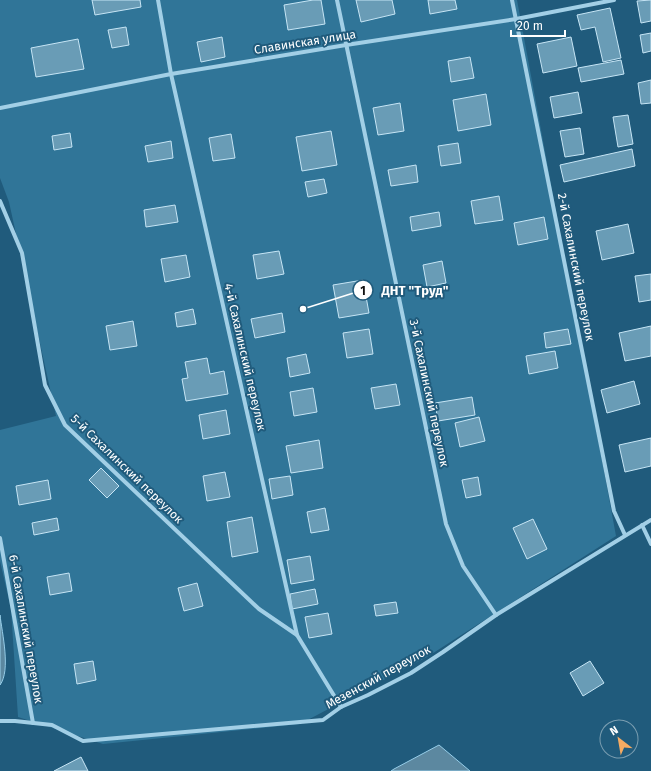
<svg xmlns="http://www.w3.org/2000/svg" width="651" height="771" font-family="'Fira Sans',sans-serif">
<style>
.green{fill:#307598}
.water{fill:#5c88a0;stroke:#96cde8}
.building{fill:#699cb6;stroke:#c6e5f5}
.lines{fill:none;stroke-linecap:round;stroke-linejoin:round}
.minor{stroke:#a2cfe6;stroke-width:4}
.labels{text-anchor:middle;stroke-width:4;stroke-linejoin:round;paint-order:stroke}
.street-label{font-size:12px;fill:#fff;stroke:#205b7c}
.leader{fill:none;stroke:#fff;stroke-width:1.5}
.callout-dot{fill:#fff;stroke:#205b7c;stroke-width:1.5}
.mark-label{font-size:12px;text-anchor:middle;font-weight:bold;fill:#111}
.callout-label{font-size:13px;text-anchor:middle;font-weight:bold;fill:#fff;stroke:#205b7c;stroke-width:4;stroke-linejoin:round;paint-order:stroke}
</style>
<rect width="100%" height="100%" fill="#205b7c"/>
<polygon class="green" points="0,0 517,0 616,536 427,657 300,724 103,744 18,717 11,609 0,561 0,430 56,416 9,202 0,178"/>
<g class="water">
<path d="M 0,615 C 2,633 11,670 0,685 Z"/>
<polygon points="439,745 470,771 391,771 394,769"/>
</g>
<g class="building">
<polygon points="92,0 140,0 141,7 95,15"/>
<polygon points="313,0 321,0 325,24 288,30 284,5"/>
<polygon points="356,0 392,0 395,14 361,22"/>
<polygon points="428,0 455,0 457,9 430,14"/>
<polygon points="651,0 651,21 641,23 637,1"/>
<polygon points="610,8 621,58 603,62 595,27 581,30 577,15"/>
<polygon points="126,27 129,45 112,48 108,30"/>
<polygon points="651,33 651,51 643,53 640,35"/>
<polygon points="222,37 225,57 201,62 197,42"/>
<polygon points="571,37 577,66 543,73 537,44"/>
<polygon points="78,39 84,69 36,77 31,48"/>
<polygon points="470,57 474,78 451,82 448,61"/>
<polygon points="621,60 624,74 581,82 578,68"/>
<polygon points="651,80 651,103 641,104 638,83"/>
<polygon points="578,92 582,113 554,118 550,97"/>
<polygon points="486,94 491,125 458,131 453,100"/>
<polygon points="400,103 404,131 378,135 373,108"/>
<polygon points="628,115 633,144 618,147 613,117"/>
<polygon points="580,128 584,154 565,157 560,131"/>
<polygon points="331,131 337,165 302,171 296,137"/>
<polygon points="70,133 72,147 54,150 52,136"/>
<polygon points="231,134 235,158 213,161 209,138"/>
<polygon points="171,141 173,158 148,162 145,146"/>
<polygon points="458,143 461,163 441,166 438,146"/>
<polygon points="632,149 635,166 564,182 560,165"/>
<polygon points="416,165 418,182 391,186 388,170"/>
<polygon points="324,179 327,193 308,197 305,182"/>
<polygon points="499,196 503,220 475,224 471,201"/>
<polygon points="175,205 178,222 146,227 144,210"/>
<polygon points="439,212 441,226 412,231 410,217"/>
<polygon points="544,217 548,239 518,245 514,223"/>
<polygon points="628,224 634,253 602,260 596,231"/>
<polygon points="279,251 284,274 257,279 253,255"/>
<polygon points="186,255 190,277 165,282 161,259"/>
<polygon points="442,261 446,283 427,287 423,265"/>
<polygon points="651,274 651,300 639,302 635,276"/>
<polygon points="363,280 369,313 339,318 333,285"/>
<polygon points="193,309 196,324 177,327 175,313"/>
<polygon points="282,313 285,332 255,338 251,319"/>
<polygon points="133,321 137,346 110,350 106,326"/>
<polygon points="651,326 651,356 625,361 619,333"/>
<polygon points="369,329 373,354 347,358 343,333"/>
<polygon points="568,329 571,344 546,348 544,333"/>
<polygon points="555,351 558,368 529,374 526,356"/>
<polygon points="306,354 310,373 290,377 287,358"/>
<polygon points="207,358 210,374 224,371 228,394 186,401 182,379 188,378 185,362"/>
<polygon points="634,381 640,404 607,413 601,390"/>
<polygon points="396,384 400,405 375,409 371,388"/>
<polygon points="313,388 317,412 294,416 290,392"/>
<polygon points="472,397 475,415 438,421 435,403"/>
<polygon points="226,410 230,434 203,439 199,415"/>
<polygon points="479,417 485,441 460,447 455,423"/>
<polygon points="651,438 651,466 625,472 619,445"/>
<polygon points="319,440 323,468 291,473 286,446"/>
<polygon points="101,468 119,486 107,498 89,480"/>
<polygon points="225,472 230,497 207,501 203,476"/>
<polygon points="290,476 293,495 272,499 269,479"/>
<polygon points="478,477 481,495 466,498 462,480"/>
<polygon points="48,480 51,499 19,505 16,486"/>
<polygon points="325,508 329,530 311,533 307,512"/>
<polygon points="252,517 258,552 232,557 227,522"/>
<polygon points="57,518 59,530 34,535 32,523"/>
<polygon points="533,519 547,549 527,559 513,528"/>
<polygon points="310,556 314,580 291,584 287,560"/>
<polygon points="69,573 72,591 50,595 47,577"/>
<polygon points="197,583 203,606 184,611 178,588"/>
<polygon points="315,589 318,604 292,609 290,594"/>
<polygon points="396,602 398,613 376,616 374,605"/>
<polygon points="328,613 332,634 309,638 305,617"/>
<polygon points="93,661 96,680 77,684 74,664"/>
<polygon points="590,661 604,683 583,696 570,673"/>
<polygon points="81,757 88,771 54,771"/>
</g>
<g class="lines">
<g class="minor">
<polyline points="158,0 171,74 297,635 341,707"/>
<polyline points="337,0 446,524 463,566 496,615"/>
<polyline points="512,0 614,511 625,535"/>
<polyline points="0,108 171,74 346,45 516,19 614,0"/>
<polyline points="0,201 22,253 45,385 65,425 259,609 297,635"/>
<polyline points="642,525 651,544"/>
<polyline points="0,538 33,723"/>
<polyline points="0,721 15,721 52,725 83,741 323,720 341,707 368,695 411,673 443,652 496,615 651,520"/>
</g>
</g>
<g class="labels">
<g class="street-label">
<text transform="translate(305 42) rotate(-9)" y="4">Славинская улица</text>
<text transform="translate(576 267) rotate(79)" y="4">2-й Сахалинский переулок</text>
<text transform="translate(245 357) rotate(77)" y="4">4-й Сахалинский переулок</text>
<text transform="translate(429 393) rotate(78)" y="4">3-й Сахалинский переулок</text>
<text transform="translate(127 469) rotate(44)" y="4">5-й Сахалинский переулок</text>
<text transform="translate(26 629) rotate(80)" y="4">6-й Сахалинский переулок</text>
<text transform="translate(378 677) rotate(-29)" y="4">Мезенский переулок</text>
</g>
</g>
<path class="leader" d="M303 309L363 290"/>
<g class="callout-dot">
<circle cx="303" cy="309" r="4"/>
<circle cx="363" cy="290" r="10"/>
</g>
<g class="mark-label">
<text x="363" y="295">1</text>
</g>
<g class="callout-label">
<text x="415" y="295">ДНТ "Труд"</text>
</g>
<g transform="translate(619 739) rotate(329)"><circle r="19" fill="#205b7c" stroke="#799db0"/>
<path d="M0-3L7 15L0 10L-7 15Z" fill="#f4ab63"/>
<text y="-6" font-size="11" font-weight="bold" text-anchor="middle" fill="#ffffff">N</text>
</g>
<path d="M511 30v6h54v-6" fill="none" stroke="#ffffff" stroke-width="2"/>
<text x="517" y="30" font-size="12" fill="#ffffff" stroke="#205b7c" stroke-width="3" paint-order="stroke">20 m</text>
</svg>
